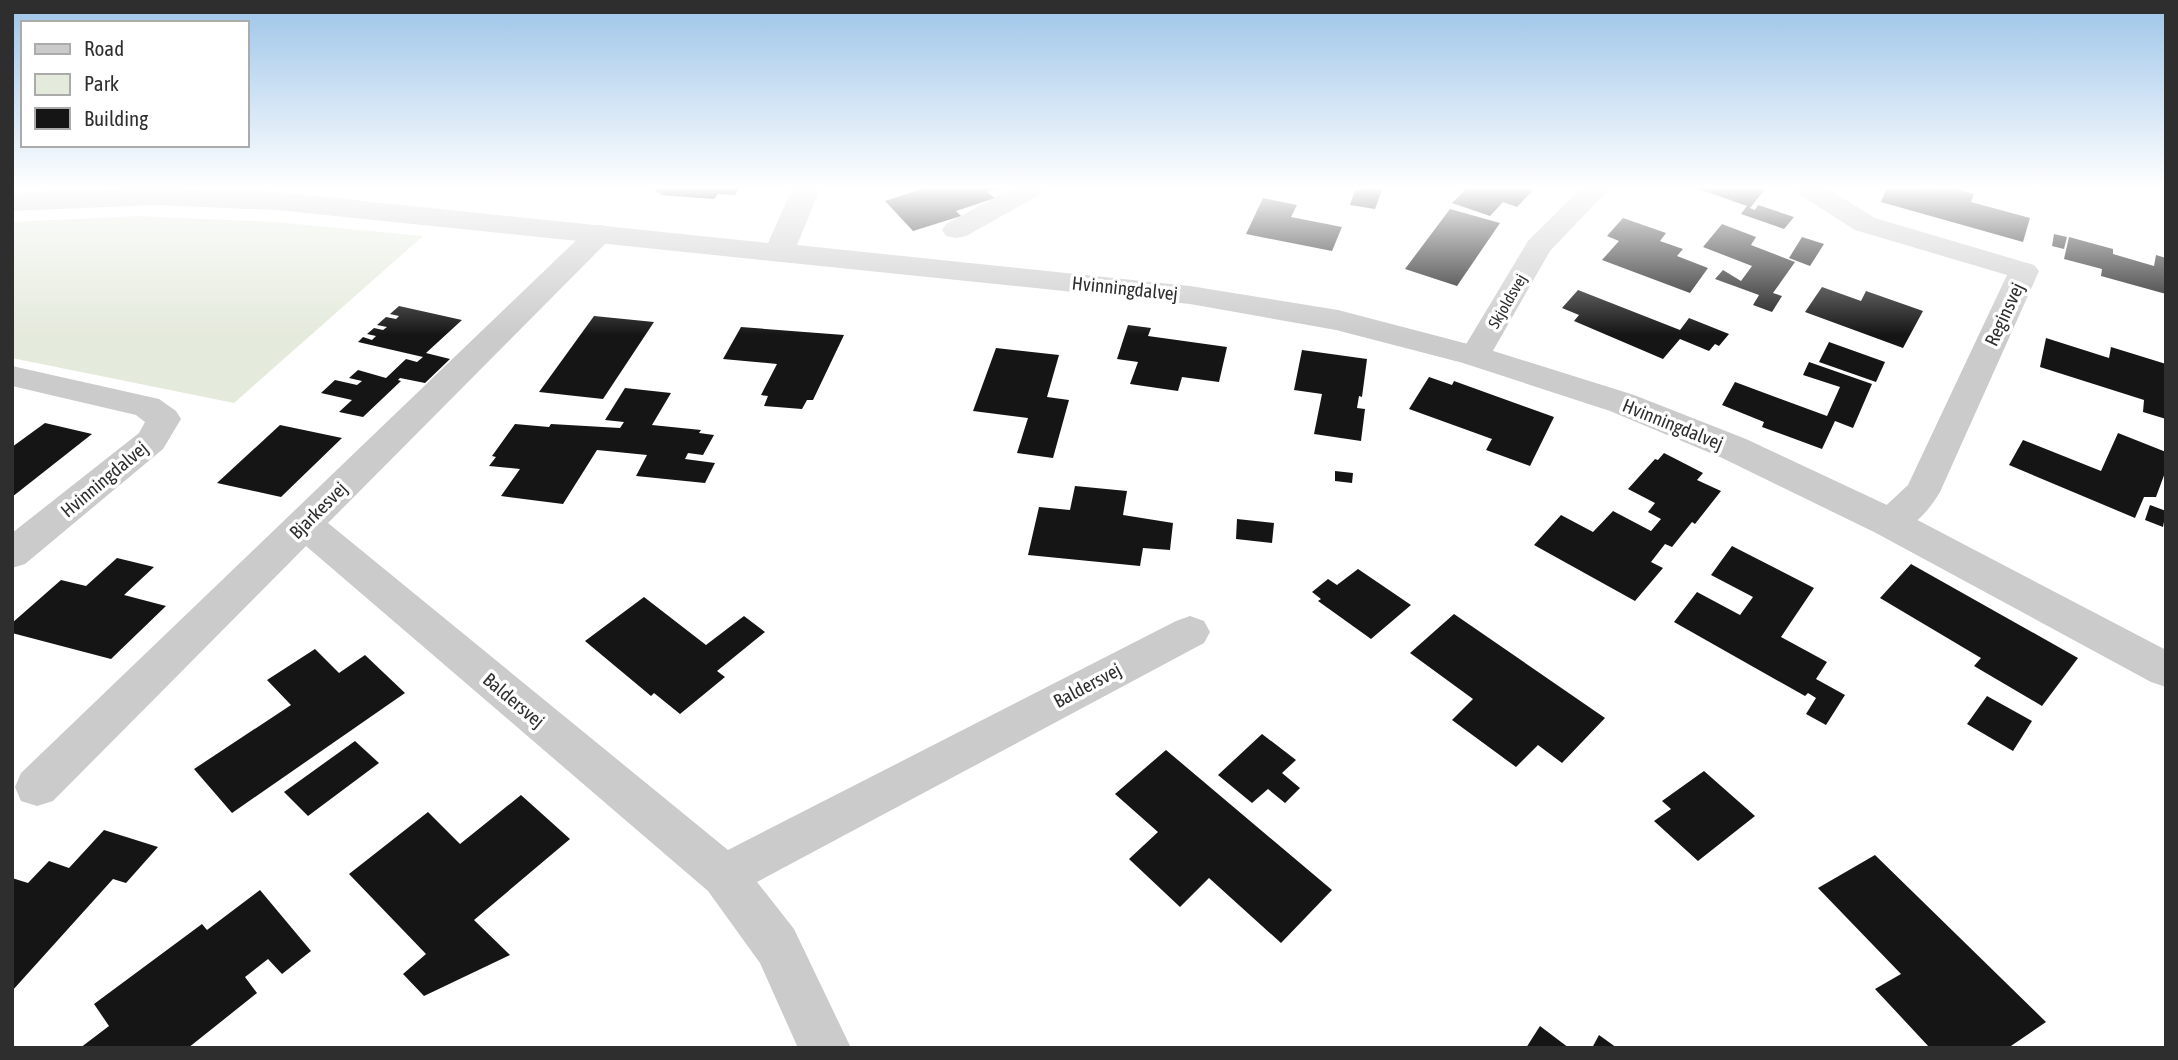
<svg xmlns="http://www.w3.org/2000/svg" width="2178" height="1060" font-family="'Asap Condensed',sans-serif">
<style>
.green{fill:#e4eadc}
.building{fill:#151515}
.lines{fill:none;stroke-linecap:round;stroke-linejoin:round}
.minor{fill:#cbcbcb;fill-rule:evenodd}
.tertiary{fill:#cbcbcb;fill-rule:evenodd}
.labels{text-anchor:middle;stroke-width:7;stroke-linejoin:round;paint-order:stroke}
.far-street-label{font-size:16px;fill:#2e2e2e;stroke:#fff}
.street-label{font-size:19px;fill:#2e2e2e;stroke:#fff}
</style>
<rect width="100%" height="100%" fill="#fff"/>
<polygon class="green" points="138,216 274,222 423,236 234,403 12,358 12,222"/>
<g class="building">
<polygon points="659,187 740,187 735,195 718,194 714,199 660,195 661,193 655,192"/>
<polygon points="919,187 1002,187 987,192 995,198 956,211 961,216 913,231 885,201 922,189"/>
<polygon points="1362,187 1382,190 1375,209 1350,205 1355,190 1359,191"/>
<polygon points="1468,187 1536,187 1517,207 1503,202 1490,216 1452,203"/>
<polygon points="1693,187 1763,187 1766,188 1750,208 1755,210 1758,205 1794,217 1784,229 1741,214 1747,206"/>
<polygon points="1887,187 1915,187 1929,190 1930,187 1949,187 1974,194 1971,202 2030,218 2023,242 1881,202"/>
<polygon points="1263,198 1297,205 1291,217 1342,227 1332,251 1246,234"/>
<polygon points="1450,209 1500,223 1457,286 1405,269"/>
<polygon points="1623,218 1666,233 1660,241 1683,249 1677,256 1708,268 1690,293 1602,260 1619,241 1607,236"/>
<polygon points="1722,224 1756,237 1751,245 1795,262 1773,293 1782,296 1772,312 1753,305 1759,295 1715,279 1723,270 1741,281 1752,266 1703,247"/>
<polygon points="2054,234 2067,237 2064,249 2052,246"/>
<polygon points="1802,237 1824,244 1810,266 1789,258"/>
<polygon points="2069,237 2113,249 2113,254 2154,266 2156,255 2166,258 2166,294 2101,276 2102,269 2064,259"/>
<polygon points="1822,287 1861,301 1866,291 1923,311 1903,348 1805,312"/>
<polygon points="1578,290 1680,330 1689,318 1729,334 1719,346 1715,344 1709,351 1680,339 1663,359 1574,321 1579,315 1562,308"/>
<polygon points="399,306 462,320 426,353 450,359 425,383 400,378 398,380 401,381 363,417 339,412 352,400 321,393 335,380 357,385 362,381 349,378 358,370 386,378 406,359 417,362 423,357 358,342 363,337 372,340 376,336 367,334 374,328 383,330 387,327 377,325 386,317 396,319 399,316 390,314"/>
<polygon points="594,316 654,322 603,399 539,392"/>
<polygon points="1128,325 1151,328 1148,336 1227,347 1219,382 1182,377 1178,391 1130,384 1138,362 1117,359"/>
<polygon points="741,327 844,335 813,400 807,400 802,409 764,406 768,396 761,395 777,364 723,359"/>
<polygon points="2046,338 2109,358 2111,347 2166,364 2166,419 2143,412 2144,400 2040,367"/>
<polygon points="1829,342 1885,362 1876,382 1819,362"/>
<polygon points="996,348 1059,355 1047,397 1069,400 1053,458 1017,453 1028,418 973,411"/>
<polygon points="1302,350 1367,359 1362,397 1359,396 1357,408 1365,409 1361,441 1314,434 1322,394 1294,390"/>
<polygon points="1809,362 1872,384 1853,428 1835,421 1822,449 1762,427 1764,422 1722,405 1735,382 1827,416 1840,387 1803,375"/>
<polygon points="1429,377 1452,385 1454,381 1554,417 1530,466 1486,450 1492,439 1409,409"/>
<polygon points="625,388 671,393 652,425 701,430 699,433 714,435 703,455 688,453 685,459 715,463 705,483 636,476 647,455 597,450 563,504 501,496 520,469 489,466 496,457 492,456 515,424 549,427 551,424 620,428 624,422 605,420"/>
<polygon points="45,423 92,434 12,497 12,447"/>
<polygon points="280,425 342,438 281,497 217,483"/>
<polygon points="2118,433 2166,452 2166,470 2156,497 2144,497 2135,518 2009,465 2023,440 2101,471"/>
<polygon points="1664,453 1703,473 1697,480 1721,491 1695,524 1692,522 1672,547 1665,544 1651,562 1663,568 1635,601 1534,545 1561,515 1593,532 1613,511 1651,531 1661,519 1648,512 1655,503 1628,489 1655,459 1658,460"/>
<polygon points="1335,471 1353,473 1352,483 1335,481"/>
<polygon points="1075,486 1127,491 1123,515 1173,523 1170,550 1143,548 1140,566 1028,555 1039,507 1070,510"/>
<polygon points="2150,505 2166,511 2163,527 2145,520"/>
<polygon points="1237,519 1274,523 1272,543 1236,539"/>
<polygon points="1732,546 1814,588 1781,637 1827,662 1816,679 1845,695 1826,725 1806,714 1816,698 1808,693 1805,696 1674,622 1697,592 1740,615 1753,597 1711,575"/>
<polygon points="117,558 154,567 124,595 166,606 111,659 12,633 12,623 61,580 86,586"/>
<polygon points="1911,564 2078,658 2042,706 1974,666 1981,658 1880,598"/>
<polygon points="1358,569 1411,605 1371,639 1318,601 1321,599 1312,592 1328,579 1337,585"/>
<polygon points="644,597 706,645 744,616 765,632 717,671 725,677 680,714 654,693 651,696 585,641"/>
<polygon points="1454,614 1605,718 1562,763 1538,745 1516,767 1452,720 1473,699 1410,653"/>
<polygon points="315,649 339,673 365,655 405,693 232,813 194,769 291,705 267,680"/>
<polygon points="1987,696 2032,721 2013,751 1967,724"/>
<polygon points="1262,734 1296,760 1282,773 1300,788 1285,803 1268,789 1252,803 1218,775"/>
<polygon points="355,741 379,763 308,816 284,792"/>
<polygon points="1166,750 1332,890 1281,943 1209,878 1180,907 1129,859 1158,832 1115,794"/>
<polygon points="1704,771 1755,816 1698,861 1654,821 1671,809 1662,801"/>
<polygon points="521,795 570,839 474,920 510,955 424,996 403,974 426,954 349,874 428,812 460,844"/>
<polygon points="104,830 158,847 126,883 113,879 12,991 12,878 28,883 49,861 69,868"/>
<polygon points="1875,855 2046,1022 2008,1048 1930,1048 1875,989 1901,974 1818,888"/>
<polygon points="260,890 311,951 282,974 268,959 245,977 257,993 188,1048 80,1048 109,1026 94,1004 202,924 207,930"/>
<polygon points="1540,1026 1569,1048 1526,1048"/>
<polygon points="1599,1035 1617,1048 1592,1048"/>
</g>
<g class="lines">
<g class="minor">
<polygon points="1014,187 1047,187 1043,193 966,236 956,238 946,236 942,230 946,224"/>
<polygon points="1582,187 1611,187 1550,251 1486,363 1475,366 1464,363 1459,356 1528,241"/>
<path d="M 1794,187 L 1825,187 L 1875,218 L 2034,265 L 2039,271 L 1940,492 C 1927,514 1904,540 1877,532 L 1872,523 L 1877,514 L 1908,485 L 2007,275 L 1855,230 L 1797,193 Z"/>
<polygon points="600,225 610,227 614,233 610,239 328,523 728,850 1176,621 1190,616 1204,621 1210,632 1204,643 757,882 794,929 851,1048 798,1048 760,963 708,891 306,546 53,801 37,806 21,801 15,787 21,773 590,227"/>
<polygon points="12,366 159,399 176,411 181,419 163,449 25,564 12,568 12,533 139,433 145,422 136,415 12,386"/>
</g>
<polygon class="tertiary" points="154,187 277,192 768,243 793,187 821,187 797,245 1190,286 1338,310 1487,349 1634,395 1746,439 1904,513 2166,650 2166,687 2151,682 1876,533 1720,457 1610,411 1463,363 1336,330 1190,304 277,210 154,205 12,211 12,193"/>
</g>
<linearGradient id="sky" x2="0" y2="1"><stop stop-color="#9cc4e8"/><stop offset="0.56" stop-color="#fff"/><stop offset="1" stop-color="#fff" stop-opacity="0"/></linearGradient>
<rect width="2178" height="335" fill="url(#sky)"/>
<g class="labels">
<g class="far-street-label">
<text transform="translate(1507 301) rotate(-60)" y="6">Skjoldsvej</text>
</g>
<g class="street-label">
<text transform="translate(1125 288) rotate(6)" y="7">Hvinningdalvej</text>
<text transform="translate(2004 314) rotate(-65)" y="7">Reginsvej</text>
<text transform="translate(1673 424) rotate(22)" y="7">Hvinningdalvej</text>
<text transform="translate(104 479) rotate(-40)" y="7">Hvinningdalvej</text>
<text transform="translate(318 510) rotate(-45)" y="7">Bjarkesvej</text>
<text transform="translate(1087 685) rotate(-28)" y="7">Baldersvej</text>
<text transform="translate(514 700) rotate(40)" y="7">Baldersvej</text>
</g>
</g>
<rect width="2178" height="1060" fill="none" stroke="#2e2e2e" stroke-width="28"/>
<rect x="21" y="21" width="228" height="126" fill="#ffffff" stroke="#ababab" stroke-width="2"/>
<rect x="35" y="44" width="35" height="10" fill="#cbcbcb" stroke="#ababab" stroke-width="2"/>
<text x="84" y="56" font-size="21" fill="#2e2e2e">Road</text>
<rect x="35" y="74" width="35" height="21" fill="#e4eadc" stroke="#ababab" stroke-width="2"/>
<text x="84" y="91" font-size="21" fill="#2e2e2e">Park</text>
<rect x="35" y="108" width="35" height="21" fill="#151515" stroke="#ababab" stroke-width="2"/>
<text x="84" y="126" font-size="21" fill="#2e2e2e">Building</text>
</svg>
